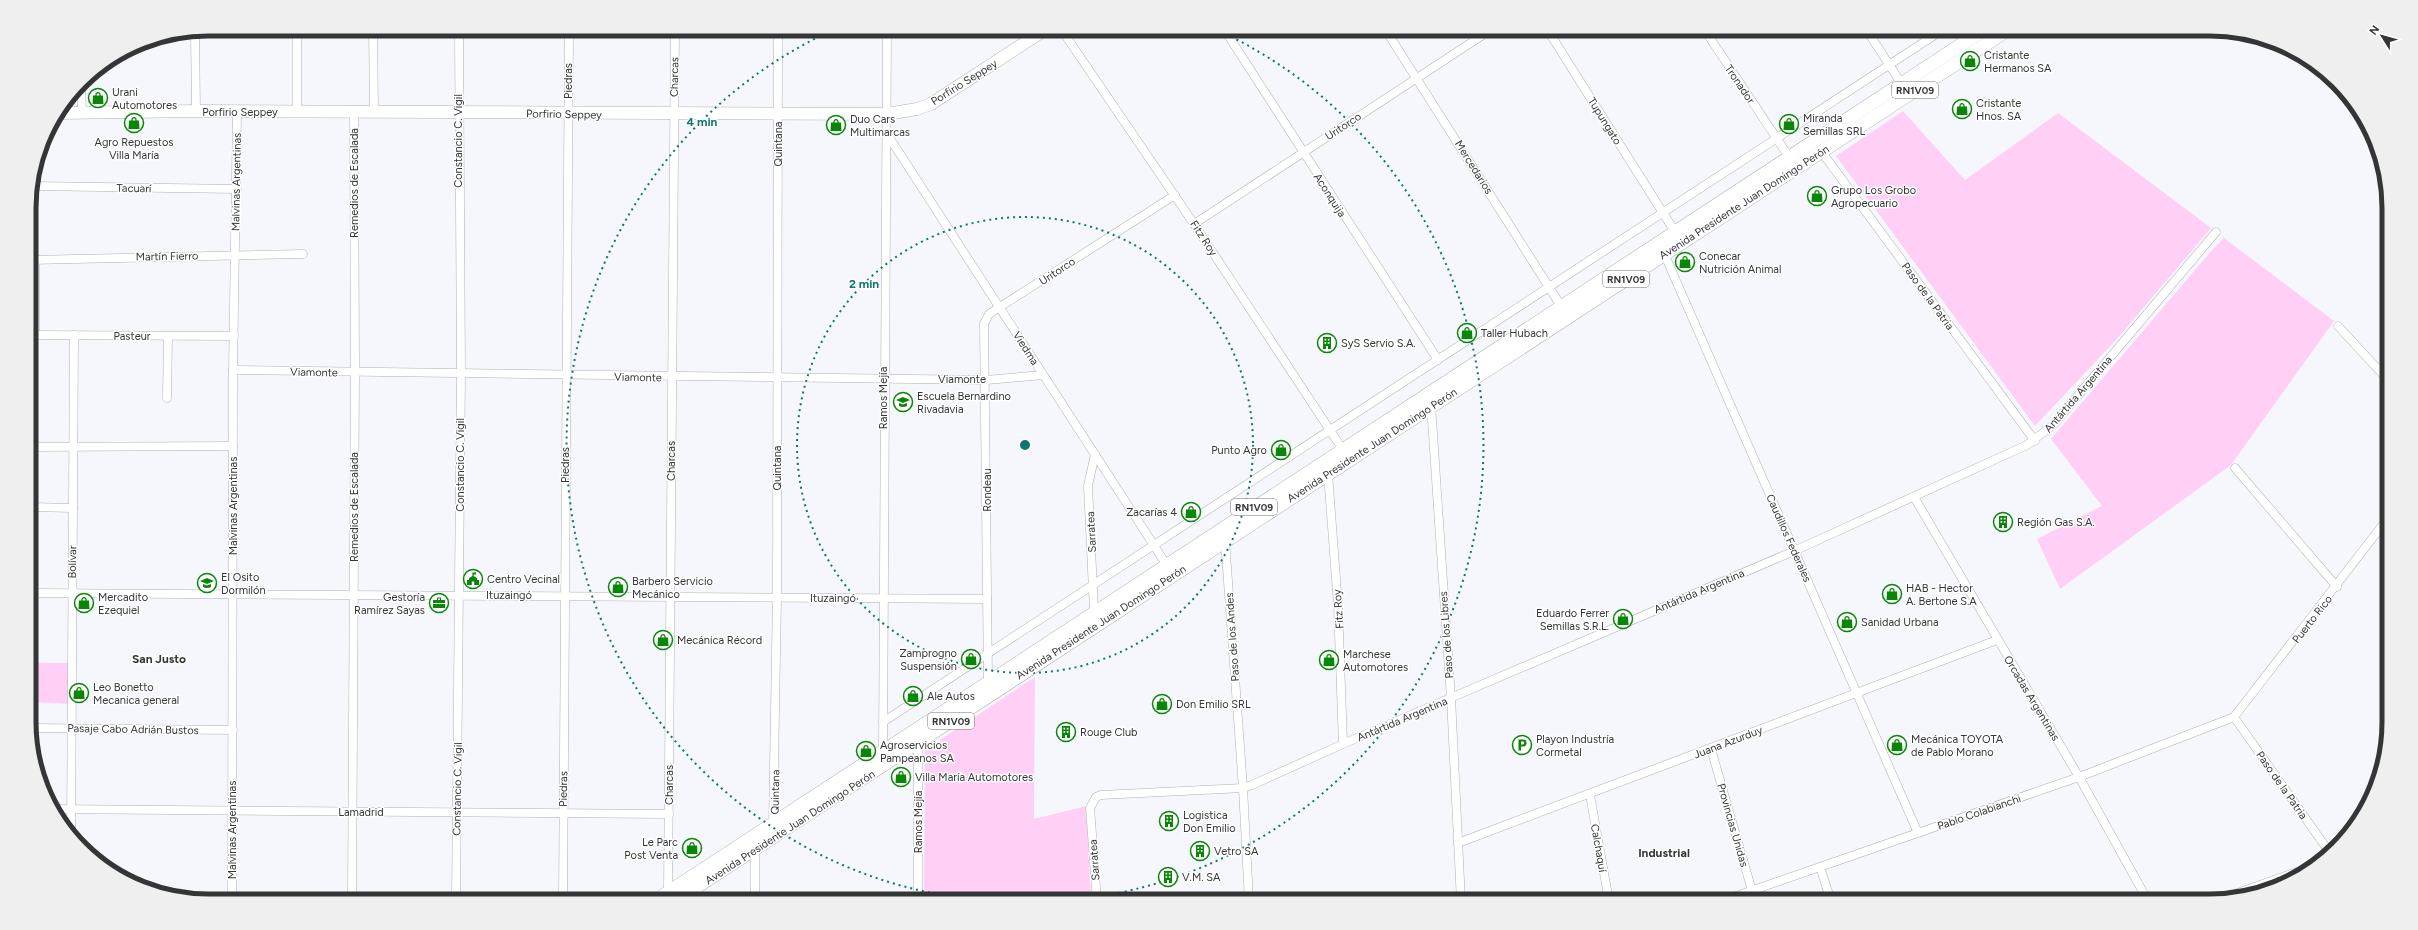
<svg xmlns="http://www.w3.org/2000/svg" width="2418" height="930" font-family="Figtree,sans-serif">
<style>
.green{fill:#ffcff6}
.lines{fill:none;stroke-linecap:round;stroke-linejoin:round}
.minor-casing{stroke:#afb1b7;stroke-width:9}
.secondary-casing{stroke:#afb1b7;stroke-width:13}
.primary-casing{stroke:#afb1b7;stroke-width:14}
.minor{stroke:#fff;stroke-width:8}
.secondary{stroke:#fff;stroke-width:12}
.primary{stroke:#fff;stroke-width:13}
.ring{fill:none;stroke:#0f766e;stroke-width:2;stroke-dasharray:2 4}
.labels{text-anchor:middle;stroke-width:3;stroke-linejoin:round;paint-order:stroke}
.shield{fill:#fff;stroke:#717273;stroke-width:1}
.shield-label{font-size:10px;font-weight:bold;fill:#343537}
.poi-label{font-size:11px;fill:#343537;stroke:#fff;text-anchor:start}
.street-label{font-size:11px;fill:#343537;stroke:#fff}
.neighbourhood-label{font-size:12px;font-weight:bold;fill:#343537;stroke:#fff}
.rim{fill:none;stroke:#343537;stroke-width:5}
.centre{fill:#0f766e;stroke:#fff;stroke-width:2}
.ring-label{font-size:12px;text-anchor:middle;font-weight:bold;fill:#0f766e;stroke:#fff;stroke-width:3;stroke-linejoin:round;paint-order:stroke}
</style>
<rect width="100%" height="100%" fill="#f6f7fd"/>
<g class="green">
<polygon points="1903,111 1965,180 2058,113 2211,228 2116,340 2035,426 1836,156"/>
<polygon points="2224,238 2334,321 2231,465 2060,589 2037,539 2102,506 2051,439 2212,250"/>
<polygon points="32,663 69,663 69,704 32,702"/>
<polygon points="1035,677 1034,819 1086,806 1091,901 924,901 925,750"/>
</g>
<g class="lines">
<defs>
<g id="minor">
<polyline points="297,29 297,112"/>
<polyline points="373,29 374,112"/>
<polyline points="1061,29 1194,224 1343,450"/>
<polyline points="1224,29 1438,360"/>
<polyline points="1385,29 1561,306"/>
<polyline points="1547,29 1675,232"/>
<polyline points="1704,29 1789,157"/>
<polyline points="1866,29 1901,83"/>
<polyline points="195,32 196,111"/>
<polyline points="81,84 82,112"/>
<polyline points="887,134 1166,564"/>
<polyline points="1821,151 2035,441"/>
<polyline points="32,186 237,189"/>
<polyline points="1194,224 1492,29"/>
<polyline points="1663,251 1918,833"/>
<polyline points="30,258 35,265 35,335"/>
<polyline points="30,260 303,254"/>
<polyline points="2338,326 2388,380"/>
<polyline points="30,335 234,336"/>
<polyline points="233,370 986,380 1043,375"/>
<polyline points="167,398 168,336"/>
<polyline points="1431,405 1451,698 1461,901"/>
<polyline points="31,447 233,446"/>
<polyline points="2235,468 2337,587"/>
<polyline points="1328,474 1338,605 1343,744"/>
<polyline points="1914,497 2079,777 2148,901"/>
<polyline points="31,507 73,508"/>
<polyline points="1225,540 1243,788 1249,901"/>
<polyline points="32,593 987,599"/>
<polyline points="1094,611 1088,486 1095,454"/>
<polyline points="988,681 984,324 989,314 1175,195"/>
<polyline points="2234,717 2330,853"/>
<polyline points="883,722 1944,29"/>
<polyline points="32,728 233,730"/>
<polyline points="1711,749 1755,901"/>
<polyline points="883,754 887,29"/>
<polyline points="1590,795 1609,901"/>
<polyline points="52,809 669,814"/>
<polyline points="773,825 777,597 778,29"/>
<polyline points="71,837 74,335"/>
<polyline points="1458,843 1997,640"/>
<polyline points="1820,867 1831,901"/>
<polyline points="668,892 675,29"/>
<polyline points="232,901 233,370 237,112"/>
<polyline points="352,901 355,372 354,112"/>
<polyline points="456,901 461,374 459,29"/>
<polyline points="563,901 569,29"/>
<polyline points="755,901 755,848"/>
<polyline points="918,901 918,743"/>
<polyline points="1097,901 1090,808 1096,797 1101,795 1243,788 1252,785 1343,744 1794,551 2027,445 2053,425 2216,232"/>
<polyline points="1722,901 2079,777 2234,717 2388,518"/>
<polyline points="2215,901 2319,864"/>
</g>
<polyline id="secondary" points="59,113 196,111 887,114 917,109 931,104 1046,29"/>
<g id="primary">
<polyline points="655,901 1985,29"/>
<polyline points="675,901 2009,29"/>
</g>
</defs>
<use href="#minor" class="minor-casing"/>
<use href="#secondary" class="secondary-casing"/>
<use href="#primary" class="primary-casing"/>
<use href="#minor" class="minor"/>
<use href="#secondary" class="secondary"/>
<use href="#primary" class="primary"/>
</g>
<g class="ring">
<circle cx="1025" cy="445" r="228"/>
<path d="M989 901A457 457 0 0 1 835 29M1215 29A457 457 0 0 1 1061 901"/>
</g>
<defs>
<symbol id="shop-ring" viewBox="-11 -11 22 22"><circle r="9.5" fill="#fff" stroke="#088606" stroke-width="1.5"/><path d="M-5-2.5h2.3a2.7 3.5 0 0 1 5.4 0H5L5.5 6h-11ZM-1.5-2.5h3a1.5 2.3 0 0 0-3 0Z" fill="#088606"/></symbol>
<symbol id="building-ring" viewBox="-11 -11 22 22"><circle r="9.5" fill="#fff" stroke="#088606" stroke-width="1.5"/><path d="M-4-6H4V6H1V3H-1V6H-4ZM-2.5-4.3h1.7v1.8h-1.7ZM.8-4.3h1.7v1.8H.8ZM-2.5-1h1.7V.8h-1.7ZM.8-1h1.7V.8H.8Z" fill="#088606"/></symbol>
<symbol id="school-ring" viewBox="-11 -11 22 22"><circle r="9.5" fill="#fff" stroke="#088606" stroke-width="1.5"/><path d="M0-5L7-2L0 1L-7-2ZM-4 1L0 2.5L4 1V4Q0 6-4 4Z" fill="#088606"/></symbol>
<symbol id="civic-ring" viewBox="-11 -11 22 22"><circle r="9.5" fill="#fff" stroke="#088606" stroke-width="1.5"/><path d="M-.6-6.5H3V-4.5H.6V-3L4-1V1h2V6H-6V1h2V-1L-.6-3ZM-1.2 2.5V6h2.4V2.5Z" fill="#088606"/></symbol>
<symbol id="office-ring" viewBox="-11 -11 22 22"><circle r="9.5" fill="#fff" stroke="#088606" stroke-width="1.5"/><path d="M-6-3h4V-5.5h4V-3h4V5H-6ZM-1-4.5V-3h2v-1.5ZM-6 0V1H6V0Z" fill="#088606"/></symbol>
<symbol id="parking-ring" viewBox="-11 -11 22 22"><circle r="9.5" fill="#fff" stroke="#088606" stroke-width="1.5"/><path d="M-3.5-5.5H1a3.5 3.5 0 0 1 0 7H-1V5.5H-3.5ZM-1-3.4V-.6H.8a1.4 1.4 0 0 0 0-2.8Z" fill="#088606"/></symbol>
</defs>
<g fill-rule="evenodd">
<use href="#shop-ring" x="1959" y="50" width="22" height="22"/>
<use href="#shop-ring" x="87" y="87" width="22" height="22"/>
<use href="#shop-ring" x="1951" y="98" width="22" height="22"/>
<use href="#shop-ring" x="123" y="112" width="22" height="22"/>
<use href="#shop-ring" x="1778" y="113" width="22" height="22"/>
<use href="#shop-ring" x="825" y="114" width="22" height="22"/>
<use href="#shop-ring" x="1806" y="185" width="22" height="22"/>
<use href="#shop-ring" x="1674" y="251" width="22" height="22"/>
<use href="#shop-ring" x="1456" y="322" width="22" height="22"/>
<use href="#building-ring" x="1316" y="332" width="22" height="22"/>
<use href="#school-ring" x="892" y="391" width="22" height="22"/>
<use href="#shop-ring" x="1270" y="439" width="22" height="22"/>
<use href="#shop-ring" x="1180" y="501" width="22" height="22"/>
<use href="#building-ring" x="1992" y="511" width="22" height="22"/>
<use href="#civic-ring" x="462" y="568" width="22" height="22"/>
<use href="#school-ring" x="196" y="572" width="22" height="22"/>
<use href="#shop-ring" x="607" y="576" width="22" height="22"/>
<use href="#shop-ring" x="1881" y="583" width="22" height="22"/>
<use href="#shop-ring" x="73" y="592" width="22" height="22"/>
<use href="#office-ring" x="428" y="592" width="22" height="22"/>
<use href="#shop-ring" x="1612" y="608" width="22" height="22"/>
<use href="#shop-ring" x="1836" y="611" width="22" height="22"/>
<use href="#shop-ring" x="652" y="629" width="22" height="22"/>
<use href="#shop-ring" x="960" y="648" width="22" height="22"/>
<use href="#shop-ring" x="1318" y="649" width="22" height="22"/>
<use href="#shop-ring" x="68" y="682" width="22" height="22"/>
<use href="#shop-ring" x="902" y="685" width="22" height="22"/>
<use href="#shop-ring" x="1151" y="693" width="22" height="22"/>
<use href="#building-ring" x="1055" y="721" width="22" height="22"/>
<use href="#parking-ring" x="1511" y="734" width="22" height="22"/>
<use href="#shop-ring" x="1886" y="734" width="22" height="22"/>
<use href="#shop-ring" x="855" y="740" width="22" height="22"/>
<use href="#shop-ring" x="890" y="766" width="22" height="22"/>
<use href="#building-ring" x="1158" y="810" width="22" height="22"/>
<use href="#shop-ring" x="681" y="837" width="22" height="22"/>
<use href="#building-ring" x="1189" y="840" width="22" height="22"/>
<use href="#building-ring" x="1157" y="866" width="22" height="22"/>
</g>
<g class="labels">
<g class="shield">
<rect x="1892" y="82" width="46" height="16" rx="3"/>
<rect x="1603" y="271" width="46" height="16" rx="3"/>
<rect x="1231" y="499" width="46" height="16" rx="3"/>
<rect x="928" y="713" width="46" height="16" rx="3"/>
</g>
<g class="shield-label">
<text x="1915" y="94">RN1V09</text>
<text x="1626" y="283">RN1V09</text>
<text x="1254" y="511">RN1V09</text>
<text x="951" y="725">RN1V09</text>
</g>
<g class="poi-label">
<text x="1984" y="59">Cristante<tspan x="1984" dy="13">Hermanos SA</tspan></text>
<text x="112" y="96">Urani<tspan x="112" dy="13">Automotores</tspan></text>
<text x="1976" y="107">Cristante<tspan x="1976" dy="13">Hnos. SA</tspan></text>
<text x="1803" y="122">Miranda<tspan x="1803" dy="13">Semillas SRL</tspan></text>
<text x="850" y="123">Duo Cars<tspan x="850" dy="13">Multimarcas</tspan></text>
<text x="134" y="146" text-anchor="middle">Agro Repuestos<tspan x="134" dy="13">Villa María</tspan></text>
<text x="1831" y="194">Grupo Los Grobo<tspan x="1831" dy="13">Agropecuario</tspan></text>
<text x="1699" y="260">Conecar<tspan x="1699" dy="13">Nutrición Animal</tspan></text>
<text x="1481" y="337">Taller Hubach</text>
<text x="1341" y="347">SyS Servio S.A.</text>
<text x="917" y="400">Escuela Bernardino<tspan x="917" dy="13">Rivadavia</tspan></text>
<text x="1267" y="454" text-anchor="end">Punto Agro</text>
<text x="1177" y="516" text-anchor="end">Zacarías 4</text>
<text x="2017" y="526">Región Gas S.A.</text>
<text x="221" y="581">El Osito<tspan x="221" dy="13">Dormilón</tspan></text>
<text x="487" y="583">Centro Vecinal</text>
<text x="632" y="585">Barbero Servicio<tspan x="632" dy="13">Mecánico</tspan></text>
<text x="1906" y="592">HAB - Hector<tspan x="1906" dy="13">A. Bertone S.A</tspan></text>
<text x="98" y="601">Mercadito<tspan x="98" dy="13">Ezequiel</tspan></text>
<text x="425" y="601" text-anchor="end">Gestoría<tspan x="425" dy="13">Ramírez Sayas</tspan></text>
<text x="1609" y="617" text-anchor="end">Eduardo Ferrer<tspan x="1609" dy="13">Semillas S.R.L.</tspan></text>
<text x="1861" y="626">Sanidad Urbana</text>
<text x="677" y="644">Mecánica Récord</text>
<text x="957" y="657" text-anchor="end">Zamprogno<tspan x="957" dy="13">Suspensión</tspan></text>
<text x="1343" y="658">Marchese<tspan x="1343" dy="13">Automotores</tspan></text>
<text x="93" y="691">Leo Bonetto<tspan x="93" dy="13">Mecanica general</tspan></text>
<text x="927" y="700">Ale Autos</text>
<text x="1176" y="708">Don Emilio SRL</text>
<text x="1080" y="736">Rouge Club</text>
<text x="1536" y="743">Playon Industría<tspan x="1536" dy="13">Cormetal</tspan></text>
<text x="1911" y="743">Mecánica TOYOTA<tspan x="1911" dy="13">de Pablo Morano</tspan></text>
<text x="880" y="749">Agroservicios<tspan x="880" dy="13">Pampeanos SA</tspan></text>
<text x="915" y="781">Villa María Automotores</text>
<text x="1183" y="819">Logistica<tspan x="1183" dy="13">Don Emilio</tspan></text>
<text x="678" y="846" text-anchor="end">Le Parc<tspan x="678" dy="13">Post Venta</tspan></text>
<text x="1214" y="855">Vetro SA</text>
<text x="1182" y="881">V.M. SA</text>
</g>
<g class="street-label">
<text transform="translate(674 77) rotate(-89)" y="4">Charcas</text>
<text transform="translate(568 81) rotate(-90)" y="4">Piedras</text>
<text transform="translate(964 82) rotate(-32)" y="4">Porfirio Seppey</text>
<text transform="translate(1740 84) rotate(56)" y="4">Tronador</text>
<text x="240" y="116">Porfirio Seppey</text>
<text transform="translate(564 114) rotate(1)" y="4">Porfirio Seppey</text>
<text transform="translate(1605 121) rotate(58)" y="4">Tupungato</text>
<text transform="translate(1343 126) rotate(-33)" y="4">Uritorco</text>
<text transform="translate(458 141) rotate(-90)" y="4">Constancio C. Vigil</text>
<text transform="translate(778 144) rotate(-90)" y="4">Quintana</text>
<text transform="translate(1474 167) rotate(58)" y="4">Mercedarios</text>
<text transform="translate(236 182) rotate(-89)" y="4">Malvinas Argentinas</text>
<text transform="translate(354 183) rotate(-90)" y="4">Remedios de Escalada</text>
<text transform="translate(134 188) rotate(1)" y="4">Tacuarí</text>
<text transform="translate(1330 195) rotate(57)" y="4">Aconquija</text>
<text transform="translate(1744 202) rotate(-33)" y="4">Avenida Presidente Juan Domingo Perón</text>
<text transform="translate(1204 238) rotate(57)" y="4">Fitz Roy</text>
<text transform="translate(167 256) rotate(-1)" y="4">Martín Fierro</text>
<text transform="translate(1057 271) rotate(-33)" y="4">Uritorco</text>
<text transform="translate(1928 296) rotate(54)" y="4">Paso de la Patria</text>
<text x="132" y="340">Pasteur</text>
<text transform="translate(1026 348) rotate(57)" y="4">Viedma</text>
<text transform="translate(314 372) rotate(1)" y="4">Viamonte</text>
<text transform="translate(638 377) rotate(1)" y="4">Viamonte</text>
<text x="962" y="383">Viamonte</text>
<text transform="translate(2078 394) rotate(-49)" y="4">Antártida Argentina</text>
<text transform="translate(883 398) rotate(-90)" y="4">Ramos Mejía</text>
<text transform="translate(1372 445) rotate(-33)" y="4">Avenida Presidente Juan Domingo Perón</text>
<text transform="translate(671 461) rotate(-90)" y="4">Charcas</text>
<text transform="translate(460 465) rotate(-90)" y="4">Constancio C. Vigil</text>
<text transform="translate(565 465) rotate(-90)" y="4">Piedras</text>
<text transform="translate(777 468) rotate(-90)" y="4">Quintana</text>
<text transform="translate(987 490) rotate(-90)" y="4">Rondeau</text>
<text transform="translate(233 506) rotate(-90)" y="4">Malvinas Argentinas</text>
<text transform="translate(354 507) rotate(-90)" y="4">Remedios de Escalada</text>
<text transform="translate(1091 532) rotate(-93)" y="4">Sarratea</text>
<text transform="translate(1789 538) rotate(66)" y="4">Caudillos Federales</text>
<text transform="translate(72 562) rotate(-89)" y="4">Bolívar</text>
<text transform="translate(1699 591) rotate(-23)" y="4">Antártida Argentina</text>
<text x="509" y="599">Ituzaingó</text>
<text x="833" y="602">Ituzaingó</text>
<text transform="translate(1338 609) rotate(-94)" y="4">Fitz Roy</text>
<text transform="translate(2312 619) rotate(-52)" y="4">Puerto Rico</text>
<text transform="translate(1101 622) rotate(-33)" y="4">Avenida Presidente Juan Domingo Perón</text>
<text transform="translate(1446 635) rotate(-94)" y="4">Paso de los Libres</text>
<text transform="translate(1232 637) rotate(-94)" y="4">Paso de los Andes</text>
<text transform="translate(2032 698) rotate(59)" y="4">Orcadas Argentinas</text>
<text transform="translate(1402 719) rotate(-23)" y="4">Antártida Argentina</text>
<text transform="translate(133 729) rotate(1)" y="4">Pasaje Cabo Adrián Bustos</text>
<text transform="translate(1728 742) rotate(-21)" y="4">Juana Azurduy</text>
<text transform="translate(669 785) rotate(-90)" y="4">Charcas</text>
<text transform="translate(2282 785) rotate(55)" y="4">Paso de la Patria</text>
<text transform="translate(457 789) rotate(-89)" y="4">Constancio C. Vigil</text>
<text transform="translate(563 789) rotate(-89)" y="4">Piedras</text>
<text transform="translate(775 792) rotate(-89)" y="4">Quintana</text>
<text x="361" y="816">Lamadrid</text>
<text transform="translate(1979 812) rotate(-19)" y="4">Pablo Colabianchi</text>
<text transform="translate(918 822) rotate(-90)" y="4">Ramos Mejía</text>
<text transform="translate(1733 825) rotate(74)" y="4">Provincias Unidas</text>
<text transform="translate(790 827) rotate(-33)" y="4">Avenida Presidente Juan Domingo Perón</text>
<text transform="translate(232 830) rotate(-90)" y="4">Malvinas Argentinas</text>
<text transform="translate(1599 848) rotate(80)" y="4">Calchaquí</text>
<text transform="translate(1094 860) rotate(-94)" y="4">Sarratea</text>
</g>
<g class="neighbourhood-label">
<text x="159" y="663">San Justo</text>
<text x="1664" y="857">Industrial</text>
</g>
</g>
<path d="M0 0H2418V930H0ZM208 36H2210A172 172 0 0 1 2382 208V722A172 172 0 0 1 2210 894H208A172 172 0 0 1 36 722V208A172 172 0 0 1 208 36Z" fill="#efefef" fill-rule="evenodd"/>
<path class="rim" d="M208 36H2210A172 172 0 0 1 2382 208V722A172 172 0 0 1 2210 894H208A172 172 0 0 1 36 722V208A172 172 0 0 1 208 36Z"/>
<circle cx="1025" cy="445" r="6" class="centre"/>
<g class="ring-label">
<text x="702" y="126">4 min</text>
<text x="864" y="288">2 min</text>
</g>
<g transform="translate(2382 36) rotate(307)" stroke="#ffffff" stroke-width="3" paint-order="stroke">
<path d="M0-3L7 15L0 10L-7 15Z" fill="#343537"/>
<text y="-6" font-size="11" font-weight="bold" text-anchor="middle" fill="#343537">N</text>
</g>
</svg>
